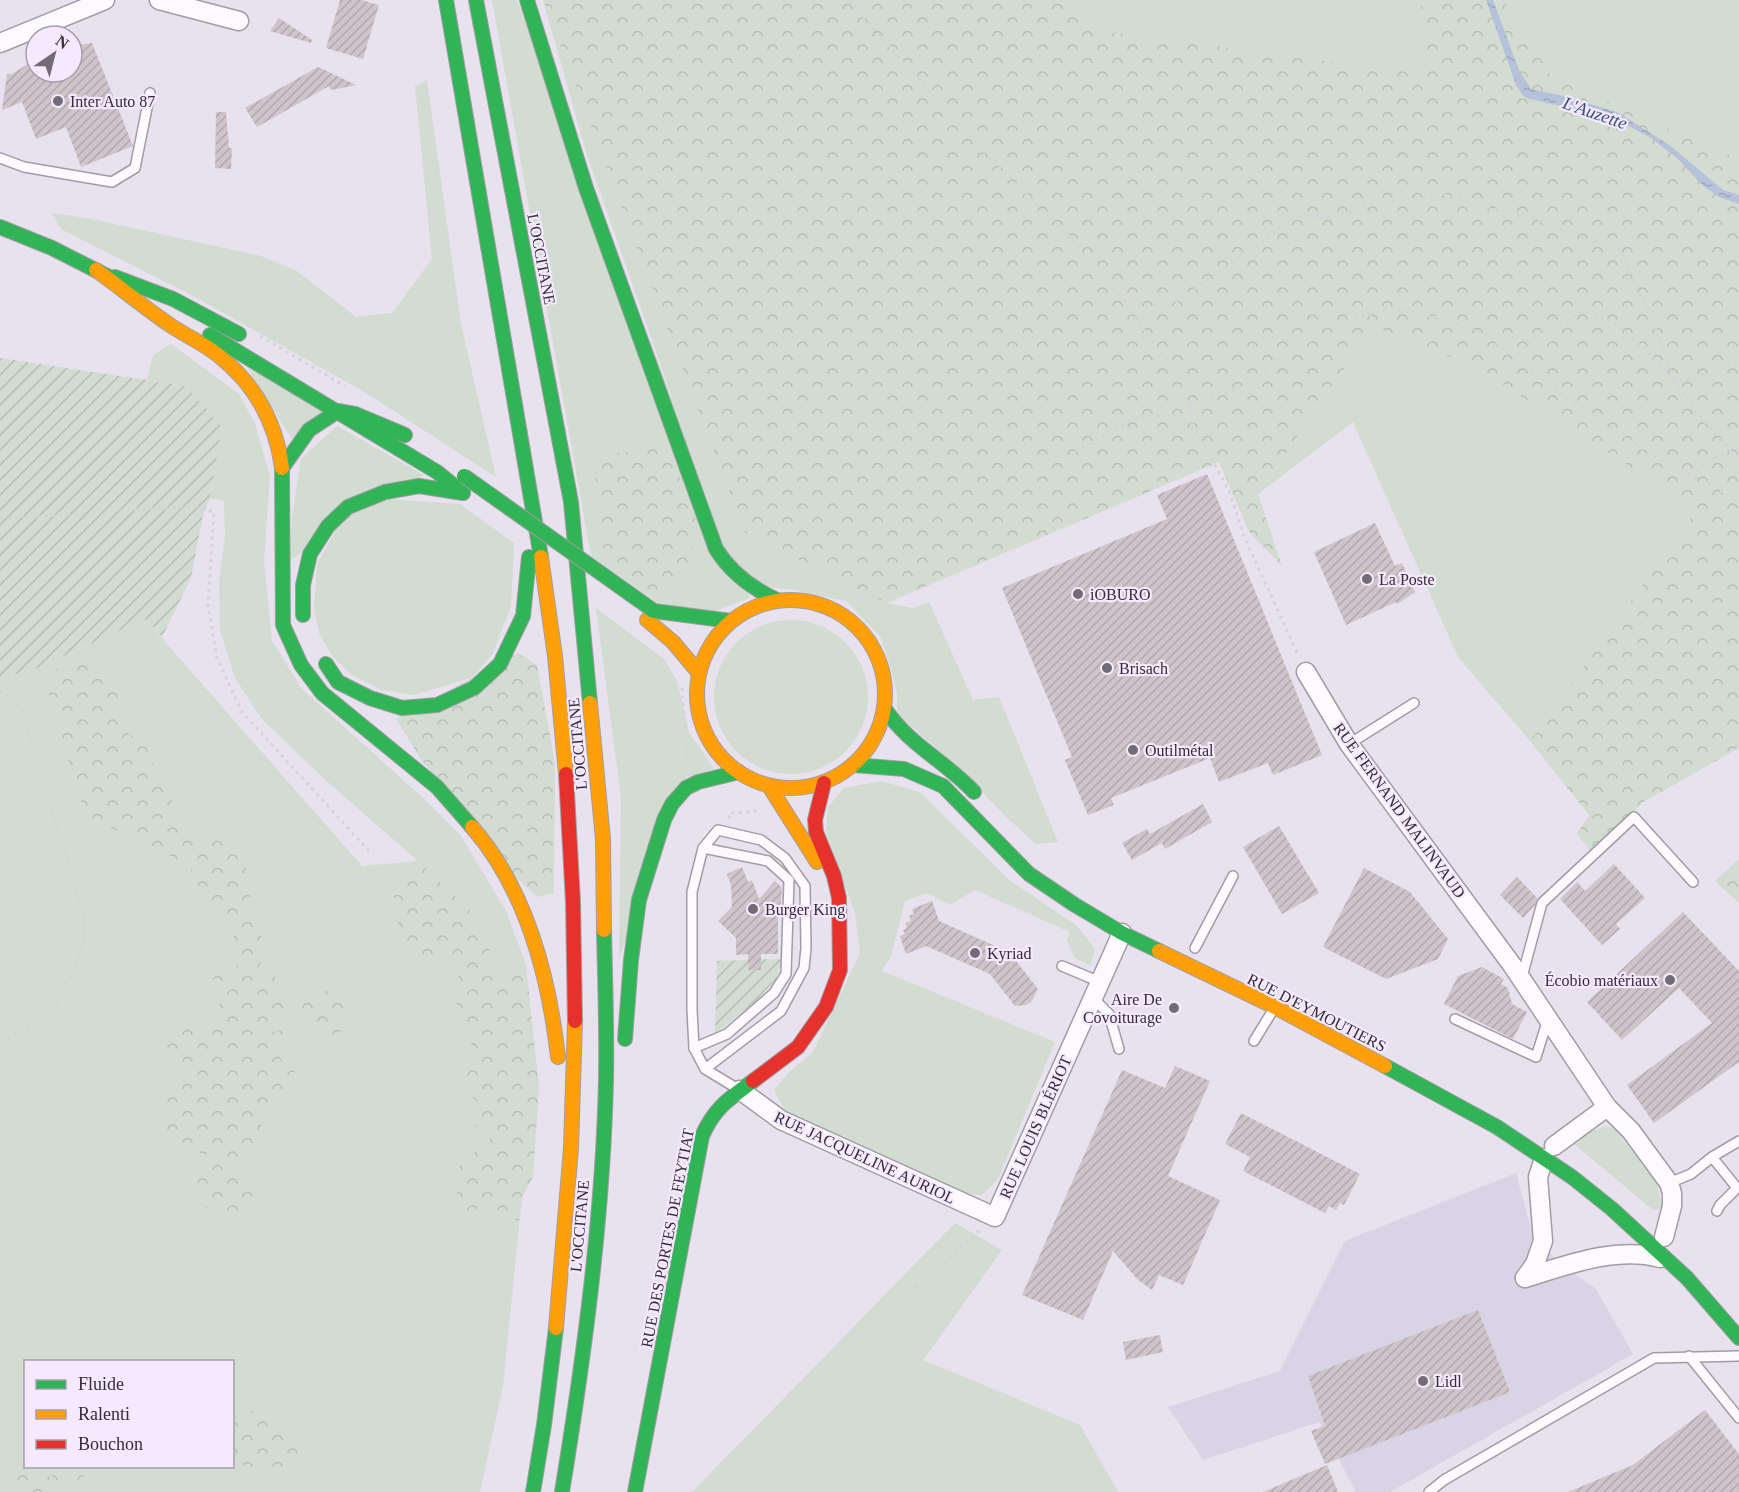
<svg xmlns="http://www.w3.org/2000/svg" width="1739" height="1492" font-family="'Times New Roman',serif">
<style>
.commercial{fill:#d8d3e5}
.grass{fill:#d2dcd1;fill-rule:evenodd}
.forest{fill:url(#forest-crowns)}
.garden{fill:url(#garden-furrows)}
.water{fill:url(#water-ripples)}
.building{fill:url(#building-hatch)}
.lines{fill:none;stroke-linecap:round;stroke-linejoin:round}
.lane-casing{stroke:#a29ca6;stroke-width:12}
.street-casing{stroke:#a29ca6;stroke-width:21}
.fast-casing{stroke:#a29ca6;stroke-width:16}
.slow-casing{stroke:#a29ca6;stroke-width:16}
.jam-casing{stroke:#a29ca6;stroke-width:16}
.path{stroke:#d6d3d8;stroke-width:3;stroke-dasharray:3 4.5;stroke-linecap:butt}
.lane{stroke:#fcfafc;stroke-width:9}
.street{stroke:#fcfafc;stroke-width:18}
.fast{stroke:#30b455;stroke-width:14}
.slow{stroke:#ff9f0a;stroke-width:14}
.jam{stroke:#e5322d;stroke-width:14}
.fast-bridge-casing{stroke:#a29ca6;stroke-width:16;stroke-linecap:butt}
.fast-bridge{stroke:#30b455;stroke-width:14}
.poi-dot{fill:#726c77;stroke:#f4e9fe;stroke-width:2}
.labels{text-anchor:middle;stroke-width:4.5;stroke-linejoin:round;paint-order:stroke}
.poi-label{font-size:16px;fill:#322d37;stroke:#f4e9fe;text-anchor:start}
.street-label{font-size:16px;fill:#322d37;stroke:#f4e9fe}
.water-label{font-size:18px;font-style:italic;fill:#38507c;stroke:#f4e9fe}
</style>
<defs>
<pattern id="forest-crowns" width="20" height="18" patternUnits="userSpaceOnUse" patternTransform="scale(1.5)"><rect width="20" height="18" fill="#d2dcd1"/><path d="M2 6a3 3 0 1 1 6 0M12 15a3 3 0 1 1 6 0" fill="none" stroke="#b5bdb4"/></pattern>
<pattern id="garden-furrows" width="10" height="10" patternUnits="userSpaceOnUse" patternTransform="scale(1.5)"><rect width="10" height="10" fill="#d2dcd1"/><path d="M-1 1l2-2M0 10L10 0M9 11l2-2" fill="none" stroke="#b5bdb4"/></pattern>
<pattern id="water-ripples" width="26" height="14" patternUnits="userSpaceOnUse" patternTransform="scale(1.5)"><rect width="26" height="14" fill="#b6c1da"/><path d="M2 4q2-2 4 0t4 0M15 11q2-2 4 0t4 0" fill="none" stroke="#9da6bc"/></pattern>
<pattern id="building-hatch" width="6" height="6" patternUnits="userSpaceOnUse" patternTransform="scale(1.5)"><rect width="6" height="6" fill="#cec4c9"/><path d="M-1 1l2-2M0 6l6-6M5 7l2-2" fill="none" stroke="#b1a9ad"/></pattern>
</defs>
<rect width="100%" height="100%" fill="#e8e1ee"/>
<polygon class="commercial" points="1516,1173 1530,1225 1555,1260 1596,1289 1633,1354 1390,1492 1356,1492 1319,1422 1203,1460 1168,1407 1280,1371 1345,1241"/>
<g class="grass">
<polygon points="492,0 517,0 750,598 705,615 657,602 591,556"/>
<polygon points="543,0 887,603 912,608 929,602 973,700 999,697 1058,842 1036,844 1004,815 960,769 897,714 897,693 891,668 880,636 846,601 789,589 765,587 730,562 586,152"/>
<polygon points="1081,0 1421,0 1424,74 1081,28"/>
<polygon points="1504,0 1739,0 1739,160 1552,77"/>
<polygon points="427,80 461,324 496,477 363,391 195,297 61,229 52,213 87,218 261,256 297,271 356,317 392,313 432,259 415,86"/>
<polygon points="1373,327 1474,366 1698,510 1530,741 1458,657 1353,422 1258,494"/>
<path d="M 171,344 L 239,394 L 255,424 L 270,476 L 264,561 L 272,641 L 302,689 L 422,797 L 461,836 L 506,911 L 526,965 L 522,1197 L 503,1386 L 480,1492 L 0,1492 L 0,676 L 26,673 L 145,619 L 362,866 L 418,861 L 322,777 L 261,718 L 235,678 L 220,630 L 219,582 L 225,536 L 224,501 L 210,498 L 222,427 L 186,386 L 147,380 L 153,355 ZM 26,1362 L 232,1362 L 232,1466 L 26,1466 Z"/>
<polygon points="243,361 322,411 292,439"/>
<polygon points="337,426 424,475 290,560 292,517 301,459"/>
<polygon points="386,499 460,504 514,543 511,606 493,653 473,677 414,695 381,690 352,675 333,657 319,633 314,609 317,564 336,530"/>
<polygon points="596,608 665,660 677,681 689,732 714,769 686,777 619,958 621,798"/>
<circle cx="791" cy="697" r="77"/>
<polygon points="881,781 920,792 1009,880 1077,926 1095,949 1090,966 1074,957 1067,940 1070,932 975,890 950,905 927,893 905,901 891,956 882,971 1055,1042 998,1179 982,1195 963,1194 790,1119 774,1090 788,1073 813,1052 860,953 855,913 826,832 828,807 844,788"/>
<polygon points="1605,1126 1614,1129 1655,1178 1663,1208 1653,1210 1573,1143 1581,1136"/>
<polygon points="955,1223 1002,1250 923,1360 1080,1425 1118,1492 692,1492"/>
</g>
<g class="forest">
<polygon points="543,0 1081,0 1081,28 1424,74 1421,0 1504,0 1552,77 1739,160 1739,748 1643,802 1593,854 1577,834 1589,815 1530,741 1697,510 1474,366 1373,327 1258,494 1282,566 1249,532 1219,462 887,603 745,533"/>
<polygon points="669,447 696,521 690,572 660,602 605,563 593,456"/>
<polygon points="518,653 537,665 555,763 554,893 537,897 514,875 423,762 396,719"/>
<path d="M 102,660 L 101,678 L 127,691 L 119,726 L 151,751 L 155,777 L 176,788 L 168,815 L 191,836 L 229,837 L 252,881 L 250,905 L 265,946 L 260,967 L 276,975 L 263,1008 L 293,997 L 309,997 L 335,988 L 344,1002 L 340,1037 L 312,1033 L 303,1010 L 273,1016 L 274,1032 L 294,1026 L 281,1060 L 296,1073 L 279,1097 L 260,1110 L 263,1143 L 240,1158 L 236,1167 L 254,1186 L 250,1209 L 225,1217 L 205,1207 L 193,1168 L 216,1156 L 172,1147 L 163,1116 L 168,1096 L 185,1094 L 175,1082 L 187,1070 L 169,1058 L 166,1047 L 172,1032 C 201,1026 214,1026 223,994 L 211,976 L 237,971 L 233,928 L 220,910 L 202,895 L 190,868 L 166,853 L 151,855 L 123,834 L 105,825 L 89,828 L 47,689 L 59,664 Z"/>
<polygon points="1739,859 1739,903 1715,881"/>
<polygon points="419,862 472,913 504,980 526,965 539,1087 533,1177 522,1197 519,1222 486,1204 458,1219 456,1169 490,1139 463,1115 478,1102 464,1091 472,1046 452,990 462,970 447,943 437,968 401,949 394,896"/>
<polygon points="232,1411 240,1417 252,1411 266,1421 293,1433 301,1456 280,1470 254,1472 233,1459"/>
<polygon points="25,1461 26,1466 85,1467 82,1485 64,1487 49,1473 51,1492 15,1492 18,1465"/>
</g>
<g class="garden">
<polygon points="0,358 186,386 222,427 210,498 203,515 191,578 162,637 145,619 26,673 0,676"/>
<polygon points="782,959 776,979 758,999 715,1034 717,961"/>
</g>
<polygon class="water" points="1486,0 1493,0 1519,70 1531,89 1568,97 1619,113 1672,147 1723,190 1739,195 1739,204 1719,197 1703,186 1677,158 1651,138 1629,126 1596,114 1530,99 1524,97 1516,85"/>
<g class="building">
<polygon points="340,0 361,0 379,5 363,59 326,48"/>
<polygon points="279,18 312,40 311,43 270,31"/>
<polygon points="92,43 133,146 81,167 66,127 36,139 22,102 2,110 7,74 12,74 36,59 36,72 72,72 72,46"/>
<polygon points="318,67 356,85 331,90 329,86 257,127 245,108"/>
<polygon points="216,112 226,112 229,148 232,148 231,169 215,168"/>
<polygon points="1207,474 1322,755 1273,775 1268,763 1219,782 1210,758 1111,798 1114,805 1088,815 1065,760 1072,757 1002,588 1167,519 1157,495"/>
<polygon points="1375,523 1395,566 1402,563 1415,592 1397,604 1396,602 1346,625 1314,552"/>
<polygon points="1203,804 1212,822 1165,849 1162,843 1132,860 1122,843 1147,829 1150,834"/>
<polygon points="1279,826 1319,893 1282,914 1243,847"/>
<polygon points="1614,864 1645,898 1616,924 1620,929 1602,945 1560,899 1577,882 1585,891"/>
<polygon points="742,867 748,882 752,880 759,899 775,881 782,888 780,915 778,915 778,954 761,954 761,970 748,970 748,954 736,955 736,938 718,921 732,907 731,885 727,874"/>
<polygon points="1364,868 1410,892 1448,939 1438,959 1386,979 1323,947"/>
<polygon points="1517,877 1537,898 1535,905 1523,918 1500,895"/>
<polygon points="932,901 939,921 1009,952 1038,989 1032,1001 1026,1005 1015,1006 990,974 926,946 906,954 900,936 905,934 903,930 907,928 905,923 911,921 909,916 914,914 912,909"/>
<polygon points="1683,912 1739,971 1739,1062 1654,1123 1627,1085 1712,1023 1679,988 1622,1040 1587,1002"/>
<polygon points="1482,967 1504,979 1501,984 1508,988 1512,1004 1527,1012 1513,1039 1444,1004 1458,976"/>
<polygon points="1175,1066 1210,1081 1168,1176 1220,1200 1183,1285 1159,1275 1152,1290 1138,1280 1113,1251 1083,1320 1022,1295 1122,1070 1165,1088"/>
<polygon points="1241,1113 1360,1174 1344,1205 1340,1203 1336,1210 1329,1206 1325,1213 1243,1171 1250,1157 1225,1144"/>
<polygon points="1478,1310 1510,1392 1325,1464 1311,1431 1325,1426 1308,1376"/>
<polygon points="1160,1335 1163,1352 1126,1360 1123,1342"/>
<polygon points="1705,1410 1739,1454 1739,1492 1568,1492 1633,1465"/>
<polygon points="1327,1465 1338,1492 1263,1492"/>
</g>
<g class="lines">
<defs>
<g id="lane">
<polyline points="0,158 24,167 112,182 135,168 150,93"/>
<polyline points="1349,744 1414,703"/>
<polyline points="1195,948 1233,876"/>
<polyline points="1062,966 1100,982"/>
<polyline points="1522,977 1542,903 1634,817 1693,882"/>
<polyline points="1093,998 1109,1014 1119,1049"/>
<polyline points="1455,1019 1536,1057 1548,1019"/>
<polyline points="1254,1041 1273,1010"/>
<polyline points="694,1048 727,1034 774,993 786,974 789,880 768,861 703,848"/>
<polyline points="705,1069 781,1011 804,968 806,948 805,886 785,858 761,840 718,830 703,848 692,892 692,1010 694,1048 705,1069 738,1089"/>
<polyline points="1712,1157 1739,1141"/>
<polyline points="1669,1183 1691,1174 1712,1157 1737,1188 1720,1205 1717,1211"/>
<polyline points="1689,1356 1739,1418"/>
<polyline points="1429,1492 1444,1480 1654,1358 1739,1356"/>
</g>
<g id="street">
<polyline points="159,0 239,21"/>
<polyline points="0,43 105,0"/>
<polyline points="1306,672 1349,744 1512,965 1607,1107 1631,1131 1669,1183 1672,1193 1672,1206 1664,1237"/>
<polyline points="740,1090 781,1120 995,1217 1122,933"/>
<polyline points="1554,1146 1607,1107"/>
<path d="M 1525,1278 C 1567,1265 1617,1246 1660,1258"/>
<polyline points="1525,1278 1535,1264 1543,1241 1538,1177 1544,1158"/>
</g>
<g id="fast">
<polyline points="446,0 541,557"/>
<polyline points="476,0 571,502 590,703"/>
<path d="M 527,0 L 586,188 L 716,549 C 731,573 751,588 777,600"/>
<polyline points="0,227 52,248 115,280"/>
<polyline points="115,277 173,299 239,334"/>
<polyline points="210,335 437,472 463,493"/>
<polyline points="405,435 355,414 338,411 309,430 282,468 283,625 301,665 322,693 437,787 472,827"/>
<polyline points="654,611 731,621"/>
<polyline points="303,615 303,585 310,554 328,526 348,507 385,492 419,486 463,493"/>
<polyline points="326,664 338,682 370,698 402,708 437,705 474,688 500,664 523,616 529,557"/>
<path d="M 885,709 C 908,744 946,762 974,792"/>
<polyline points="854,765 904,769 943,786 1029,874 1075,905 1122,933 1159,951"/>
<polyline points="625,1039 631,960 639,900 664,820 672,804 686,788 698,782 739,772"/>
<polyline points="1385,1066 1497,1127 1572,1177 1612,1209 1687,1278 1739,1338"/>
<polyline points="533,1492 544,1425 556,1328"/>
<path d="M 562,1492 C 584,1357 603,1217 606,1080 C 607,1030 605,980 604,930"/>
<path d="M 635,1492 L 702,1136 C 715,1107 729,1099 753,1081"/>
</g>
<g id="slow">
<path d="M 96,270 C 121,288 145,308 170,325 C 186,336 203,343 218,355 C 255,384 276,422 282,468"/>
<polyline points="541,557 555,656 566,774"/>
<circle cx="791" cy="694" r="94"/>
<polyline points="647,620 673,642 699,673"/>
<polyline points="590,703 603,839 604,930"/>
<polyline points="769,786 817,862"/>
<path d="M 472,827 C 526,889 549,977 558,1057"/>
<polyline points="1159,951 1275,1007 1385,1066"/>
<polyline points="556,1328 571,1148 575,1021"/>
</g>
<g id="jam">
<polyline points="566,774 573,902 575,1021"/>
<polyline points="753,1081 798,1047 826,1007 840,970 839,898 834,876 816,832 815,820 824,783"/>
</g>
</defs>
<use href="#lane" class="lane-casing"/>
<use href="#street" class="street-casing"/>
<use href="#fast" class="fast-casing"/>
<use href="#slow" class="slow-casing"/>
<use href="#jam" class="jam-casing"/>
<g class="path">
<polyline points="848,0 990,159 1064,231 1124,302 1167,362 1189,404 1193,429"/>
<polyline points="1124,302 1171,305 1261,242 1292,216 1325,218 1378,203 1441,194 1518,215 1620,249 1652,319 1674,379 1694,379 1716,366 1739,360"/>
<polyline points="260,336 345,386"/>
<polyline points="1513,359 1537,333 1586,311 1617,324 1671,374"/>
<polyline points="1674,379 1704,421 1731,452"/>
<path d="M 1189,404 C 1212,398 1237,391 1258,376 C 1275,364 1291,335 1301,317 L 1326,317 L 1346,321 L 1392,308 L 1440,318 L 1487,334 L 1513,359 L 1647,452 L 1693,477 L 1710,483 L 1739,503"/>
<polyline points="1076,452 1137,417 1173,415 1193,429 1205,446 1230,493 1243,534 1299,657"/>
<polyline points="1693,477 1704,462 1739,451"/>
<polyline points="0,519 195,506 214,512 208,606 217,658 242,712 369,851"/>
<polyline points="682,688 687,759"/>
<polyline points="0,690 20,706 83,913 83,947 59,1003 46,1019 0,1041"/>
<polyline points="729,819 730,813 753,812 758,809"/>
<polyline points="910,1293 982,1228"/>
</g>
<use href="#lane" class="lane"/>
<use href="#street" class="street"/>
<use href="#fast" class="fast"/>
<use href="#slow" class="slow"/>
<use href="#jam" class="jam"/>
<defs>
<polyline id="fast-bridge" points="464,476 654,611"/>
</defs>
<use href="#fast-bridge" class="fast-bridge-casing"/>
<use href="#fast-bridge" class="fast-bridge"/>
</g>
<g class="poi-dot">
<circle cx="58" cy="101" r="6"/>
<circle cx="1367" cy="579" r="6"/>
<circle cx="1078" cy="594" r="6"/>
<circle cx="1107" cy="668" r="6"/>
<circle cx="1133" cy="750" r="6"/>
<circle cx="753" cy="909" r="6"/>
<circle cx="975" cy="953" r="6"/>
<circle cx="1670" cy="980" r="6"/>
<circle cx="1174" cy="1008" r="6"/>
<circle cx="1423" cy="1381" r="6"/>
</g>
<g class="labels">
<g class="poi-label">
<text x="70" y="107">Inter Auto 87</text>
<text x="1379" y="585">La Poste</text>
<text x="1090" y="600">iOBURO</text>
<text x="1119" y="674">Brisach</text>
<text x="1145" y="756">Outilmétal</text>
<text x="765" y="915">Burger King</text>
<text x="987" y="959">Kyriad</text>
<text x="1658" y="986" text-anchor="end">Écobio matériaux</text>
<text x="1162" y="1005" text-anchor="end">Aire De<tspan x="1162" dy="18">Covoiturage</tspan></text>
<text x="1435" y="1387">Lidl</text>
</g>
<g class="street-label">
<text transform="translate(542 259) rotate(79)" y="6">L'OCCITANE</text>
<text transform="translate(577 744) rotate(-95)" y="6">L'OCCITANE</text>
<text transform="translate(1400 810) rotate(54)" y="6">RUE FERNAND MALINVAUD</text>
<text transform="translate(1317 1012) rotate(27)" y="6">RUE D'EYMOUTIERS</text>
<text transform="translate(1035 1127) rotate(-66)" y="6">RUE LOUIS BLÉRIOT</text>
<text transform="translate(865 1157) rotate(25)" y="6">RUE JACQUELINE AURIOL</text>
<text transform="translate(579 1226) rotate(-85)" y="6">L'OCCITANE</text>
<text transform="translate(667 1238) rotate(-79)" y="6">RUE DES PORTES DE FEYTIAT</text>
</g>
<g class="water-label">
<text transform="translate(1595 113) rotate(19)" y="6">L'Auzette</text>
</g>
</g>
<rect x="24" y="1360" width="210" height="108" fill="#f4e9fe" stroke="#a69eae" stroke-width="1.5"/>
<rect x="36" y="1380" width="30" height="9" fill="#30b455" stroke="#a69eae" stroke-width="1.5"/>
<text x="78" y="1390" font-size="18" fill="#322d37">Fluide</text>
<rect x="36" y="1410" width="30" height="9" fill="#ff9f0a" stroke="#a69eae" stroke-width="1.5"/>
<text x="78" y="1420" font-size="18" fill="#322d37">Ralenti</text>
<rect x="36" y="1440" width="30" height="9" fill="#e5322d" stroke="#a69eae" stroke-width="1.5"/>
<text x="78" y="1450" font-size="18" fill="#322d37">Bouchon</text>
<g transform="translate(54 54) rotate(35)"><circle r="28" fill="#f4e9fe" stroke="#a69eae" stroke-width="1.5"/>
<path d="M0-4.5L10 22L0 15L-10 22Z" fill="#726c77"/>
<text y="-9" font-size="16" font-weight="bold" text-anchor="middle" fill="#322d37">N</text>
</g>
</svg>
